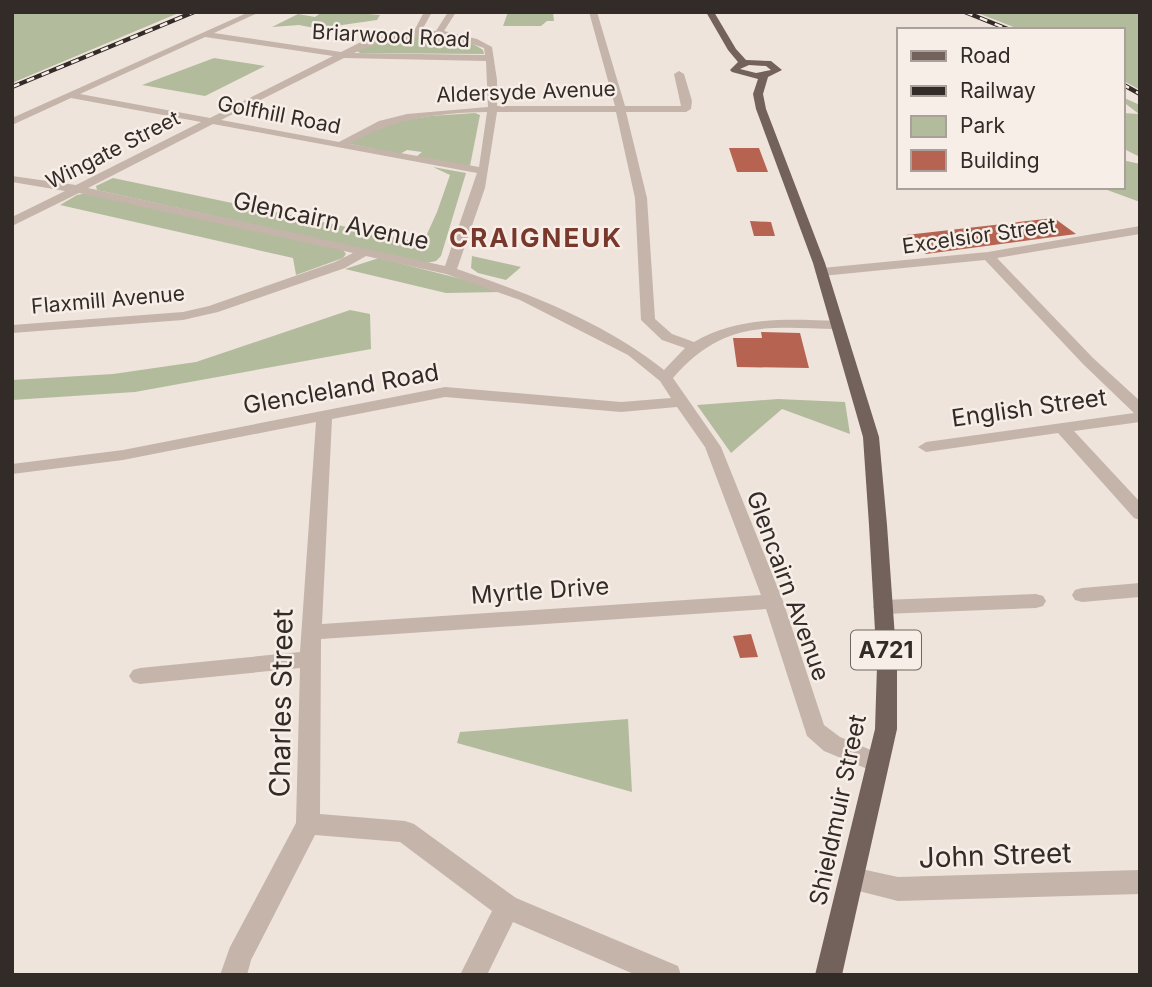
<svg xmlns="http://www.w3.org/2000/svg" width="1152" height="987" font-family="Inter,sans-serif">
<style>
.green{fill:#b3bb9d}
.building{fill:#b76351}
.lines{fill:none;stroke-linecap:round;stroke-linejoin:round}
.street{fill:#c5b4a9;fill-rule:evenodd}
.primary{fill:#73615b;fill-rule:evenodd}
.rail-casing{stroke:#332b28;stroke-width:4.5}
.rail{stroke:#f7eee7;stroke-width:2.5;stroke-dasharray:8;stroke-linecap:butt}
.labels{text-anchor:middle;stroke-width:5;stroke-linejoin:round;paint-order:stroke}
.far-street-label{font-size:21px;fill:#332b28;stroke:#f7eee7}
.shield{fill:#f7eee7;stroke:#6e6661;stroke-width:2}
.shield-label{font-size:23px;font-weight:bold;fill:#332b28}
.street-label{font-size:24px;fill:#332b28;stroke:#f7eee7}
.far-district-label{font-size:26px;font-weight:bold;letter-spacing:2px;fill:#78382b;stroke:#f7eee7}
.near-street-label{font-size:28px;fill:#332b28;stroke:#f7eee7}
</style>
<rect width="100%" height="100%" fill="#eee4db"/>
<g class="green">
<polygon points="12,12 181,12 12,83"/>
<polygon points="322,12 369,12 368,14 380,15 377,20 342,25 330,31 299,25 272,27 298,14 315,17"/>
<polygon points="508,12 559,12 559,13 553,13 554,21 547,21 541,26 503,26"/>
<polygon points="975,12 1136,12 1140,17 1140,90 1122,80 1122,30 1021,30"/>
<path d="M 422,35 C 444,36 465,37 483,50 L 484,54 L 360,53 L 357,51 L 382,39 Z"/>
<polygon points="214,58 265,66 205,96 142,85"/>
<polygon points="1122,97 1140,105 1140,157 1122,148 1122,113 1139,114 1122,101"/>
<polygon points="475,113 480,115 470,166 416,157 422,152 407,150 400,154 350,144 350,141 391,123 430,116"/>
<polygon points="1122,160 1140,164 1140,202 1099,187 1122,187"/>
<polygon points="433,167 466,173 441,256 436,261 426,263 97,190 96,186 113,178 423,243 437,212 450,175"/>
<polygon points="87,193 343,250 346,254 343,258 296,275 293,258 60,205 77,195"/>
<polygon points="472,256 521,267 506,280 478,273 471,268"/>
<polygon points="379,258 489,286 500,292 446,293 345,269"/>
<polygon points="350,310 370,314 371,349 135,392 12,400 12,380 113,374 196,362"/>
<polygon points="778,399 845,402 850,434 782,409 731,453 697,405"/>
<polygon points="628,719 632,792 457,743 460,732"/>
</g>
<g class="building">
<polygon points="729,148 759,148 768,172 737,172"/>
<polygon points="1054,218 1076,234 926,254 906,235"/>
<polygon points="750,221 771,222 775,236 754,236"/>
<polygon points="761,332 800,333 809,368 737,367 733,338 762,338"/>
<polygon points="751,634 758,657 740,658 733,636"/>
</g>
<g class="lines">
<g class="street">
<path d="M 249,12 L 260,12 L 214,33 L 341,52 L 367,39 L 414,31 L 424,12 L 432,12 L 422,30 L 436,31 L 448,12 L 456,12 L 444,31 L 477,39 L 492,47 L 497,80 L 497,106 L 615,106 L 589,12 L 597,12 L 625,106 L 681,106 L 674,74 L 679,71 L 684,74 L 692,101 L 691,109 L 686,112 L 626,112 L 647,198 L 655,319 L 672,334 L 694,342 C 738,316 788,319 837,321 L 844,325 L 837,329 C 767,327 723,320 673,378 L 721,447 L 783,601 L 824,725 L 840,737 L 885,756 L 888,763 L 885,770 L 877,773 L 824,751 L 807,736 L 766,609 L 321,639 L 320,814 L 405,821 L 414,824 L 516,898 L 678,966 L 681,975 L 636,975 L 513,922 L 487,975 L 460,975 L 492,911 L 400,842 L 315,835 L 251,960 L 247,975 L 220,975 L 230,947 L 296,823 L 300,668 L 140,684 L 133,682 L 129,676 L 133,670 L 140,668 L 300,652 L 316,422 L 123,460 L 12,474 L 12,464 L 123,450 L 445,387 L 621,402 L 671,398 L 660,381 L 628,355 L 520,300 L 446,274 L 366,256 L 345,268 L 218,312 L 183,320 L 12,333 L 12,325 L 183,312 L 209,306 L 335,262 L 353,253 L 79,193 L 12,226 L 12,217 L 65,191 L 12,182 L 12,176 L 76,185 L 201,122 L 71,98 L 12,125 L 12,118 ZM 430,35 L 458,39 L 484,48 L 485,55 L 354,53 L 385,40 ZM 205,37 L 333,56 L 210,118 L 80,94 ZM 344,58 L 486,61 L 488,107 L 407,114 L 379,121 L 339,142 L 221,120 ZM 487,112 L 479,167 L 350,144 C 392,118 439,113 487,112 ZM 497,112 L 616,112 L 635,198 L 641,320 L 662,340 L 685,348 L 664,370 C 604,322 529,294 457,269 L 485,188 ZM 213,124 L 477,173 L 445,266 L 88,188 ZM 445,397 L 621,412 L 677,407 L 705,447 L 761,595 L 322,624 L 332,419 Z"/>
<polygon points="1140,226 1140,234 997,258 1093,358 1140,401 1140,422 1074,431 1140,502 1140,520 1134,518 1058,433 926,452 918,447 926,442 1134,413 1083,364 985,260 822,276 815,272 822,268 988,252"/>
<polygon points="1140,583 1140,597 1082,602 1075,600 1072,595 1075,590 1082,588"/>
<polygon points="1036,594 1043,596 1046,601 1043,606 1036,608 883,614 876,612 873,607 876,602 883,600"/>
<polygon points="852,867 898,877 1140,870 1140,894 898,901 843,887 839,879 843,871"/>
</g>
<path class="primary" d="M 706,12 L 714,12 L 736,49 L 746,60 L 771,61 L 782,70 L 768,77 L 763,94 L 766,109 L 825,263 L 879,437 L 887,525 L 897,666 L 897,729 L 842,975 L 815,975 L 875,729 L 877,666 L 869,525 L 863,437 L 813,263 L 756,109 L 753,94 L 758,79 L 732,72 L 730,70 L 738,62 L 728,50 ZM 749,65 L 766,66 L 771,70 L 756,73 L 740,69 Z"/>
<defs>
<g id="rail">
<polyline points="965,12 1010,30"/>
<polyline points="1122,84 1140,94"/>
<polyline points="12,87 194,12"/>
</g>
</defs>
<use href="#rail" class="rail-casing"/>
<use href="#rail" class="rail"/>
</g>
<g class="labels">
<g class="far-street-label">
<text transform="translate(391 36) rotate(3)" y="7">Briarwood Road</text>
<text transform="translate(526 92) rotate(-2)" y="7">Aldersyde Avenue</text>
<text transform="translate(279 115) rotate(11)" y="7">Golfhill Road</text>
<text transform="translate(113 150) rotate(-27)" y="7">Wingate Street</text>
<text transform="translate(979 236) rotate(-8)" y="7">Excelsior Street</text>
<text transform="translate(108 300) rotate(-5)" y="7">Flaxmill Avenue</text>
</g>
<rect class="shield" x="851" y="630.5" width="70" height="39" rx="5"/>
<g class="shield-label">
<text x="886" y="658">A721</text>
</g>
<g class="street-label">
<text transform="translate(331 221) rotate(12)" y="8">Glencairn Avenue</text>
<text transform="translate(341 389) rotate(-10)" y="8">Glencleland Road</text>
<text transform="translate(1029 408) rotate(-8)" y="8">English Street</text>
<text transform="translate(788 586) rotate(70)" y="8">Glencairn Avenue</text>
<text transform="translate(540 591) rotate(-4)" y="8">Myrtle Drive</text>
<text transform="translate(838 810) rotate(-78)" y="8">Shieldmuir Street</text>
</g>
<g class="far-district-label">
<text x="536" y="247">CRAIGNEUK</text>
</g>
<g class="near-street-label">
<text transform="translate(281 703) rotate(-89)" y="10">Charles Street</text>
<text transform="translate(995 855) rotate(-2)" y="10">John Street</text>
</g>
</g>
<rect width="1152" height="987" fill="none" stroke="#332b28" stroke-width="28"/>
<rect x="897" y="28" width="228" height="161" fill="#f7eee7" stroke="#a9a09b" stroke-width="2"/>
<rect x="911" y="51" width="35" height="10" fill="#73615b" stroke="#a9a09b" stroke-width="2"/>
<text x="960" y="63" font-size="21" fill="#332b28">Road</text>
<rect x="911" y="86" width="35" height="10" fill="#332b28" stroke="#a9a09b" stroke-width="2"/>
<text x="960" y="98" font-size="21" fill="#332b28">Railway</text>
<rect x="911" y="116" width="35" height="21" fill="#b3bb9d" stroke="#a9a09b" stroke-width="2"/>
<text x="960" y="133" font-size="21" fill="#332b28">Park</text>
<rect x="911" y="150" width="35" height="21" fill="#b76351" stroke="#a9a09b" stroke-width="2"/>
<text x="960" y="168" font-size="21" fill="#332b28">Building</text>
</svg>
